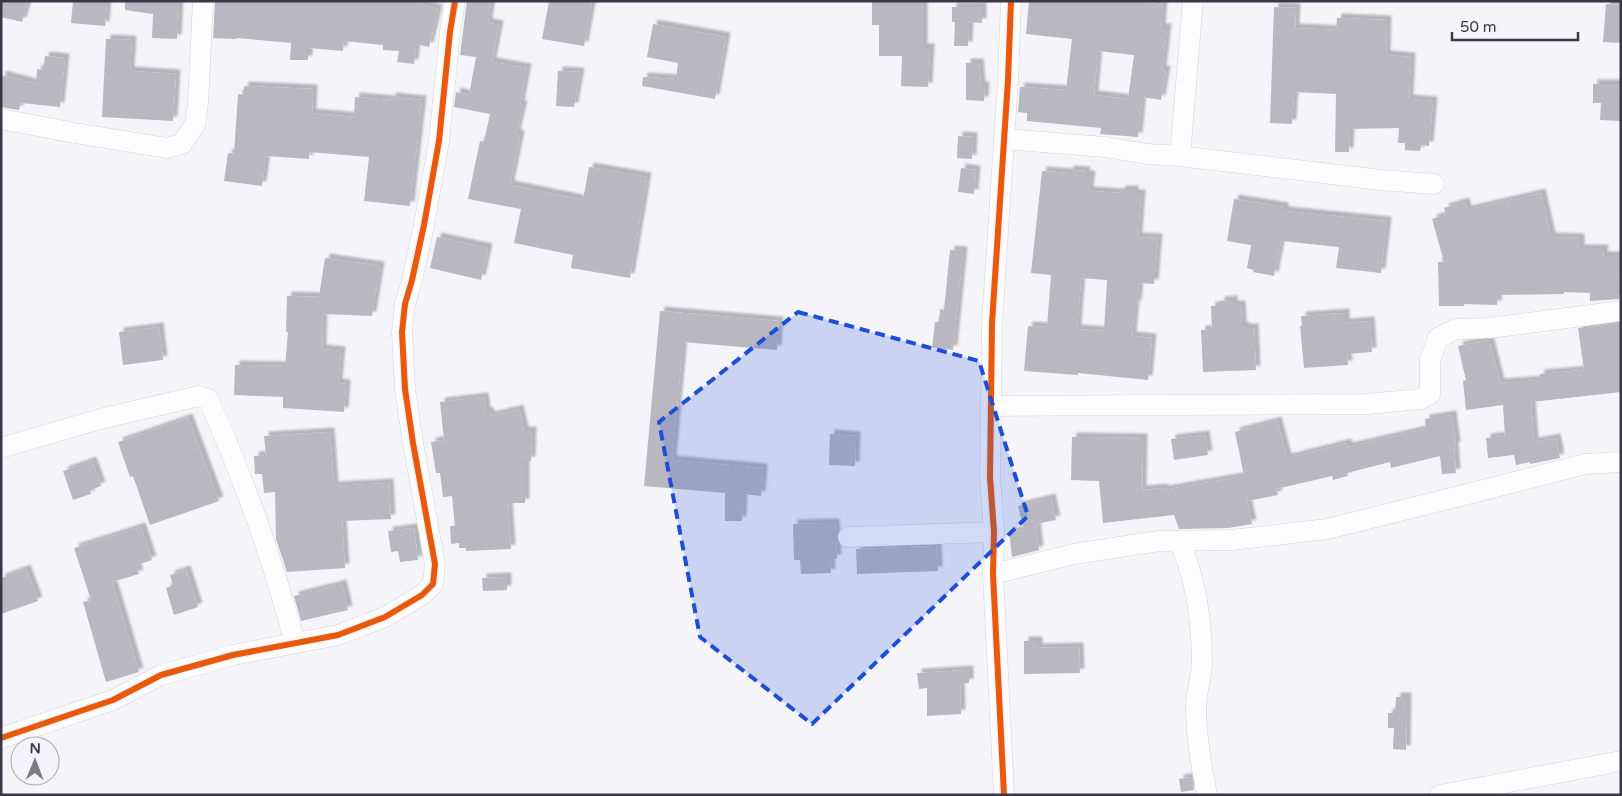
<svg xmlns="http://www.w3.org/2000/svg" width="1622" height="796" font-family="'Varela Round',sans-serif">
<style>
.building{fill:#b9b8c0;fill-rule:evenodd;filter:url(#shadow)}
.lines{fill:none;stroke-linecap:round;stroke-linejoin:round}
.minor-casing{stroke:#d2d1da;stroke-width:21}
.minor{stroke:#fefdfe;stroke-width:20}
.cycleway-casing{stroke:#f4f3fa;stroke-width:9}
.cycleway{stroke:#e8590c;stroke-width:6}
.marked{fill:#1d4ed8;fill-opacity:0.2;stroke:#1d4ed8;stroke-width:4;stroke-dasharray:10 6;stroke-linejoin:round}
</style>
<defs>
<filter id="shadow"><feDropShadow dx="4.5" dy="-4.5" stdDeviation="1" flood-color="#0004"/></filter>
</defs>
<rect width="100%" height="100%" fill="#f5f4f9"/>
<g class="building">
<polygon points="1,1 28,1 22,22 1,17"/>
<polygon points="73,1 107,1 105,26 71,23"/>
<polygon points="125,1 179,1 177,39 152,38 153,14 125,10"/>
<polygon points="215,1 407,1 438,9 429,47 416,44 414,64 397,62 399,51 383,50 383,45 344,41 343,51 308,48 308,60 290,60 291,43 237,38 236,39 213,38"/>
<polygon points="467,1 491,1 488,23 499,25 492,62 527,68 520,105 523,105 516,134 520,135 510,185 583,200 589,167 647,177 630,278 571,268 573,255 514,243 521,209 468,199 480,141 484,142 490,114 454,107 456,92 469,95 476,57 460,55"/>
<polygon points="549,1 592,1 584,46 542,39"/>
<polygon points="872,1 923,1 923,48 930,48 928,87 901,86 902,56 879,56 879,25 872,25"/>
<path d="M 1029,1 L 1131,1 L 1163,5 L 1161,28 L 1167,28 L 1162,70 L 1166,70 L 1161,100 L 1142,97 L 1138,137 L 1100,134 L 1101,128 L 1027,121 L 1027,113 L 1018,112 L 1020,87 L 1066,90 L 1072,39 L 1026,34 ZM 1098,51 L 1134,55 L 1128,99 L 1094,95 Z"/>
<polygon points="1606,4 1621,5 1621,43 1603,42"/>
<polygon points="952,7 982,7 982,23 969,22 968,46 954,46 955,22 952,22"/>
<polygon points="1274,7 1296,8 1295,28 1336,30 1337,18 1387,20 1386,55 1411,57 1409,99 1433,101 1429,146 1421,145 1420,151 1405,150 1405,143 1398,143 1399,128 1350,129 1349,152 1335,152 1336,94 1294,92 1292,124 1270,123"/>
<polygon points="653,24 726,37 715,99 642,86 643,77 676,79 678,63 647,57"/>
<polygon points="106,39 132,40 130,71 176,74 173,121 102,117"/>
<polygon points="45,56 65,58 60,107 21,103 19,110 1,107 1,75 36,84 37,69 43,70"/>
<polygon points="966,63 979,63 981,86 985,86 984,101 966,100"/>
<polygon points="558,71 580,72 574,107 556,106"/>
<polygon points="1593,84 1619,84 1621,121 1600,120 1601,103 1593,103"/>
<polygon points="244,86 313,89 312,113 354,117 355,97 391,100 392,97 422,100 410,206 364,201 369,157 309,152 309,159 266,156 262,186 224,181 228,153 234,154 238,94 243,95"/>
<polygon points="958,136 973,137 972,159 957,158"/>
<polygon points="961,168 976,170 974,194 958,192"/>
<path d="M 1069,170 L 1086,171 L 1085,175 L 1091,175 L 1089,191 L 1121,193 L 1121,190 L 1134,190 L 1134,194 L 1141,194 L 1138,237 L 1158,238 L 1154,284 L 1139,283 L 1137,305 L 1135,304 L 1132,336 L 1152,338 L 1148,380 L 1078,373 L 1078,375 L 1024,371 L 1028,326 L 1047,327 L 1051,275 L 1031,273 L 1042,171 L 1069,173 ZM 1081,278 L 1107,280 L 1104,331 L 1077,329 Z"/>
<polygon points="1541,193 1551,237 1580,238 1580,249 1604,249 1603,256 1620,256 1619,299 1590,301 1590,293 1564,292 1564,294 1498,295 1497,305 1464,304 1464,306 1439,306 1438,262 1444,262 1432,219 1446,215 1444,208 1465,202 1467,210"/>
<polygon points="1234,199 1284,207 1284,211 1387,221 1381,273 1336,268 1339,247 1281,241 1274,276 1253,272 1254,270 1247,268 1251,245 1227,241"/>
<polygon points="437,237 488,248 481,280 430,268"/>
<polygon points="950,250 963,251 953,350 932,348 935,322 939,322 940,309 944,310"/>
<polygon points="325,258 380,266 372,316 323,314 322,349 341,351 338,383 346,384 344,412 283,408 283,397 234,395 235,365 285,366 288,332 286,332 287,296 319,297"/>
<polygon points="1233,300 1233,305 1241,305 1242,326 1244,326 1245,328 1254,328 1256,370 1203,372 1201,330 1212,330 1211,306 1220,306 1220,301"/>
<polygon points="660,311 779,321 777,350 683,342 672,460 763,468 761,496 743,494 742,521 725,521 725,493 644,486"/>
<polygon points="1345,313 1345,323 1370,321 1372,352 1347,354 1348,365 1304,368 1300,326 1302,326 1301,316"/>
<polygon points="1621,323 1621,392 1531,402 1534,442 1556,438 1560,458 1530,464 1530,462 1516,465 1514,455 1488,458 1486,438 1505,436 1503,405 1466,410 1463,381 1466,380 1458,346 1489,340 1500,383 1540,380 1540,374 1584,370 1578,328"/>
<polygon points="159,327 163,360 123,365 119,332"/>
<polygon points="484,397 486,412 489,412 490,416 519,409 524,431 532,431 531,461 525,461 525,503 508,503 511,549 466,551 466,548 459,548 459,543 451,544 450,526 455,526 452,496 443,497 440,473 436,473 431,442 444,440 440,402"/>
<polygon points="1452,415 1456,446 1454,446 1456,473 1442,474 1440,456 1391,468 1390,462 1347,473 1348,476 1333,480 1332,476 1276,489 1278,495 1247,501 1252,524 1228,528 1179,529 1174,515 1103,523 1099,481 1071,480 1072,437 1143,438 1142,490 1163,488 1164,490 1244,476 1235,432 1277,421 1287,458 1347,443 1348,447 1426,429 1425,419"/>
<polygon points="188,418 219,501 150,525 133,476 130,477 118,442"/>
<polygon points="330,432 334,486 389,483 391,519 342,521 345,568 287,572 276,539 275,492 264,493 262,474 255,474 254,456 266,455 264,436"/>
<polygon points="830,434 856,436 855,466 829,465"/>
<polygon points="1205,435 1208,455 1174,460 1171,439"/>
<polygon points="92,461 101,486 90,490 91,494 73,500 63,471"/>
<polygon points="1051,498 1056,520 1036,524 1039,550 1012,557 1009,532 1024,530 1018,506"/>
<polygon points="835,523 837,559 830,559 831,573 801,574 800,560 794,560 793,524"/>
<polygon points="141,527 152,560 136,565 139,574 112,582 139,672 106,682 83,602 91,600 74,548"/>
<polygon points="414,528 418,560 400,562 398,551 391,552 388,531"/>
<polygon points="937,546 938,571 857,574 856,549"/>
<polygon points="26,569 38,601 1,614 1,578"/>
<polygon points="186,570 198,607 174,615 166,588 173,585 170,575"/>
<polygon points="507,577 507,590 483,591 482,578"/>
<polygon points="342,584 348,610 301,621 294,596"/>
<polygon points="1024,641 1038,641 1038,648 1079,647 1080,673 1024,674"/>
<polygon points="969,670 969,683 960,684 961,714 927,716 927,688 919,689 917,673"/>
<polygon points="1396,697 1407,697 1406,750 1393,749 1394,728 1388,728 1388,713 1395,713"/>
<polygon points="1192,777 1194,790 1181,792 1179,779"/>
</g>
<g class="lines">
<defs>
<g id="minor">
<polyline points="1,119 75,133 167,148 182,144 195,124 198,103 203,1"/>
<polyline points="1005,139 1105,147 1147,154 1180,156 1193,1"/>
<polyline points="1180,156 1381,180 1434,184"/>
<polyline points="990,406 1368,404 1420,399 1430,394 1430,360 1438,338 1456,329 1490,328 1621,311"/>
<path d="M 1,448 L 100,419 L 199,396 L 208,399 C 243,476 273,561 295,643"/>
<polyline points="848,537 994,532"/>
<path d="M 1179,541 C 1196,578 1202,624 1202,665 C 1201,679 1196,693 1196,707 C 1196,737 1201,765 1207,795"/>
<polyline points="993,574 1074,554 1159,541 1232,540 1327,529 1456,497 1585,464 1621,462"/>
<polyline points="1,738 113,700 161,675 233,655 338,635 385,617 422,595 433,584 435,564 413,443 405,389 402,332 405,304 412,280 424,225 439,141 450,32 455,1"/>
<polyline points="1004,795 993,574 994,532 990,477 992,323 1008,80 1011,1"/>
<polyline points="1440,795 1621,761"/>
</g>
</defs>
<use href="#minor" class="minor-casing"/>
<use href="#minor" class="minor"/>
<defs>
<g id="cycleway">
<polyline points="1,738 113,700 161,675 233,655 338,635 385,617 422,595 433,584 435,564 413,443 405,389 402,332 405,304 412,280 424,225 439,141 450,32 455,1"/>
<polyline points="1004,795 993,574 994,532 990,477 992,323 1008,80 1011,1"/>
</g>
</defs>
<use href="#cycleway" class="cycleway-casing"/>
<use href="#cycleway" class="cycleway"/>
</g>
<path class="marked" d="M 798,312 L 979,361 L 1028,516 L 812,724 L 700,637 L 659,422 Z"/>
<rect width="1622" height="796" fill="none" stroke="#3a3846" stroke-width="5"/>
<g transform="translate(35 761) rotate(1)"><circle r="24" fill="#f4f3fa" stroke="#aaa8b2"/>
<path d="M0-4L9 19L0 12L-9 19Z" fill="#7b7a85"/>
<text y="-8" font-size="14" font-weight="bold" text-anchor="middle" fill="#3a3846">N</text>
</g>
<path d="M1452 32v8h126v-8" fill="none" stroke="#3a3846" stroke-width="2.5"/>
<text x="1460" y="32" font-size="15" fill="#3a3846" stroke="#f4f3fa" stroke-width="4" paint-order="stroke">50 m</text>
</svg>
